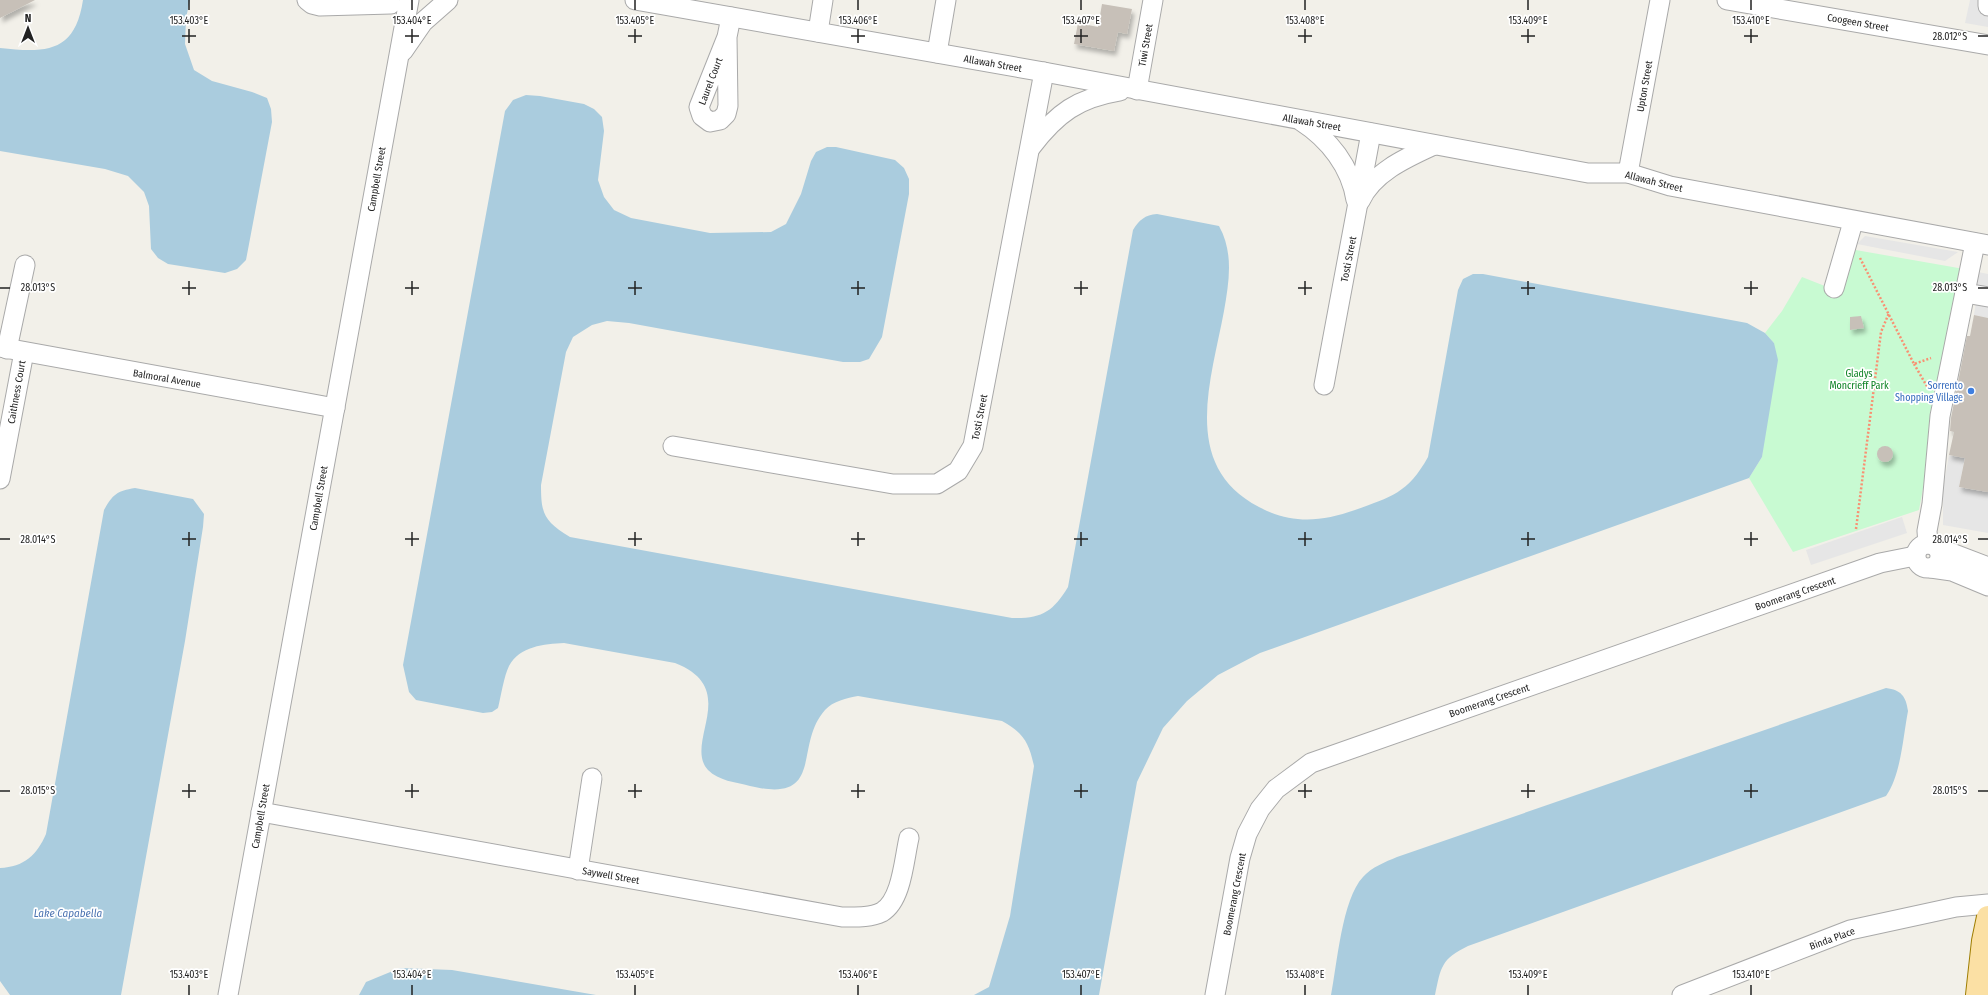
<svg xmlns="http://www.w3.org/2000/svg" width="1988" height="995" font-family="'Fira Sans Condensed',sans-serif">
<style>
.park{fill:#c8fad2}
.parking{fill:#e6e6e6}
.water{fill:#aaccde}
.building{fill:#c7c0b8;filter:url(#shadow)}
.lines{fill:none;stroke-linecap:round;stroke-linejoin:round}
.minor-casing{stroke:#a9a9a9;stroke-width:21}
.major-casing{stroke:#9e7d01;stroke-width:24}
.path{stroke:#f99072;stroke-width:2.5;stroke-dasharray:2 2;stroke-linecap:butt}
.minor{stroke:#fff;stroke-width:19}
.major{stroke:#fbe0a4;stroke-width:22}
.ticks{fill:none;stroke:#222;stroke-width:1.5}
.shop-dot{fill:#3f7fe0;stroke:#fff;stroke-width:1.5}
.labels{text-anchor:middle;stroke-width:3.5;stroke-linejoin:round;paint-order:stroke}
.street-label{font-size:10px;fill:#222;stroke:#fff}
.park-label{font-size:10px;fill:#0d8325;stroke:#fff}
.shop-label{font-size:10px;fill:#366cbe;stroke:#fff;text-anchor:end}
.water-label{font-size:11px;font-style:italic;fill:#4d74b2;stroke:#fff}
.ticks-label{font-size:10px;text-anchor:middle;fill:#222;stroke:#fff;stroke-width:3.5;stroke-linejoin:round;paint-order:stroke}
</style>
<defs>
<filter id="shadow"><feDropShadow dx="2.5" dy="4.5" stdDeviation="2" flood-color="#0004"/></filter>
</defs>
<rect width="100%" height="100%" fill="#f2f0e9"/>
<polygon class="park" points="1850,249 1964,269 1919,510 1793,552 1749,478 1762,457 1774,343 1765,333 1782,311 1802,277 1840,292"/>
<g class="parking">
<polygon points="1970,0 1988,0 1988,27 1965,23"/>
<polygon points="1865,236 1958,252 1945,261 1857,244"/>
<polygon points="1978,272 1988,274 1988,318 1974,315 1977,295 1975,294"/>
<polygon points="1949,455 1965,458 1959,487 1988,492 1988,533 1943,525 1943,489"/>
<polygon points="1902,517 1907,533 1811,565 1806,550"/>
</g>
<g class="water">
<path d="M 83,0 L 190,0 L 186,18 L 185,44 L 194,70 L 212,81 L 252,92 L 267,98 L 271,109 L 272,122 L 246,260 L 237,269 L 225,273 L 168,264 L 158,258 L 151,249 L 149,206 L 144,192 L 128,176 L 105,169 L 0,151 L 0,48 C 46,53 75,53 83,0 Z"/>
<path d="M 526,95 L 540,96 L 584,104 L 594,109 L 602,117 L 604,131 L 598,180 L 604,197 L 614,210 L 631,218 L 710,233 L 771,232 L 786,224 L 801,194 L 811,161 L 816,152 L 827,147 L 836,147 L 895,160 L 904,168 L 909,179 L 909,194 L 882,337 L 869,359 L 860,362 L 843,362 L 629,323 L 607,321 L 592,325 L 573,337 L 566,352 L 541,485 C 541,514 544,521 570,537 L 1012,618 C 1041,619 1053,612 1068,587 L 1133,230 C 1139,220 1145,215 1157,214 L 1219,226 C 1234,253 1229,282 1224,311 C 1211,381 1180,466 1259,507 C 1291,524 1321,522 1355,510 C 1391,497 1408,493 1428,457 L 1458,290 L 1463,279 L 1473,274 L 1483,274 L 1747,323 L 1765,333 L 1774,343 L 1778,360 L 1762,457 L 1749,478 L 1260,653 L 1218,675 L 1187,701 L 1163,728 L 1137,782 L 1099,995 L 974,995 L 989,987 L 1010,916 L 1034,766 C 1029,743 1024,733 1002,721 L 858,696 C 847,698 833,701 825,710 C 793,746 826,804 750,786 C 735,782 719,781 708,770 C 683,743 742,689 675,663 L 564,643 C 544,644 520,646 509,666 C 504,676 501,696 498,708 L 492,712 L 483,713 L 416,700 L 409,692 L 403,665 L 505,111 L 513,100 Z"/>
<path d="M 135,488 L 193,499 L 204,514 L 203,527 L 185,641 L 121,995 L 10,995 L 0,981 L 0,868 C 24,867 37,855 46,834 L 104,510 C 113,494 117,491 135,488 Z"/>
<path d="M 1886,688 C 1901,690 1906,696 1908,711 C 1903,737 1901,775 1886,796 L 1468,946 C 1441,959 1441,967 1435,995 L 1331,995 C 1337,965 1342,899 1363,877 C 1372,867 1385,862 1397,857 Z"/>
<polygon points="400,968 452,970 596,995 359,995 366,982"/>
</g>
<g class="building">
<polygon points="0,0 35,0 0,18"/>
<polygon points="1102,4 1132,9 1127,34 1118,32 1114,51 1074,44 1078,23 1098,27"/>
<polygon points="1974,315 1988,318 1988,492 1959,487 1965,458 1949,455 1954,432 1950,431 1951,418 1967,336 1970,336"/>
<polygon points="1861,316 1864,328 1850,330 1850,317"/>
<circle cx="1885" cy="454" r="8"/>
</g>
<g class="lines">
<defs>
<g id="minor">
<polyline points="307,0 312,4 320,6 391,4"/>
<polyline points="635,0 1044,72 1588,173 1628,173 1670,186 1988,245"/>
<polyline points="1727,0 1988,45"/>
<polyline points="1988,1 1988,6"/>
<polyline points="818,32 823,0"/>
<polyline points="727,37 728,106 726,114 720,120 710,122 702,116 699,107 727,37 731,17"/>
<polyline points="403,51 423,22 448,0"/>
<polyline points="937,53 946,0"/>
<polyline points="1137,90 1153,0"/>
<path d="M 1301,121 C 1329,139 1351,167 1356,200"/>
<path d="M 1031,147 C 1057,113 1078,98 1120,91"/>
<polyline points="1628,173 1660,0"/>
<path d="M 1360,201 C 1373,172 1408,157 1434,145"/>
<polyline points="1834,288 1853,222"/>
<polyline points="1965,293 1988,297"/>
<polyline points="0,347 335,408"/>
<polyline points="7,349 25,265"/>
<polyline points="1324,385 1371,133"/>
<polyline points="673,446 893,484 937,484 958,471 973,446 1044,72"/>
<polyline points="0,479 24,352"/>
<circle cx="1928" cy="556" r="12"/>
<polyline points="1928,544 1927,531 1932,504 1940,416 1975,243"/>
<polyline points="1936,547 1988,567"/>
<polyline points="1931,568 1952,571 1988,586"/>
<path d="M 261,812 L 842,917 C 855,917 870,918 882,912 C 902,900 904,859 909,838"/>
<polyline points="578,870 592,778"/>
<polyline points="228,995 409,0"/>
<polyline points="1215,995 1240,858 1247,834 1260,809 1276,789 1311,763 1880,563 1915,556"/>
<polyline points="1682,995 1850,930 1956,907 1988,904"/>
</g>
<polyline id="major" points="1977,995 1983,941 1988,917"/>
</defs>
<use href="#minor" class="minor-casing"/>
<use href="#major" class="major-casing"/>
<g class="path">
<polyline points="1860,258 1914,364 1931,358"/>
<polyline points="1914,364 1928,388"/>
<polyline points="1856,529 1881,332 1889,313"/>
</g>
<use href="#minor" class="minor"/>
<use href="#major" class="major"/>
</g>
<path class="ticks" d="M 189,0 L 189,10M 412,0 L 412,10M 635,0 L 635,10M 858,0 L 858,10M 1081,0 L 1081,10M 1305,0 L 1305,10M 1528,0 L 1528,10M 1751,0 L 1751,10M 189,29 L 189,43M 412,29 L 412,43M 635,29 L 635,43M 858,29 L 858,43M 1081,29 L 1081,43M 1305,29 L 1305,43M 1528,29 L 1528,43M 1751,29 L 1751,43M 182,36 L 196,36M 405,36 L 419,36M 628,36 L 642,36M 851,36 L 865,36M 1074,36 L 1088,36M 1298,36 L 1312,36M 1521,36 L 1535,36M 1744,36 L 1758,36M 1978,36 L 1988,36M 189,281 L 189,295M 412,281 L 412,295M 635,281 L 635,295M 858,281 L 858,295M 1081,281 L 1081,295M 1305,281 L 1305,295M 1528,281 L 1528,295M 1751,281 L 1751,295M 0,288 L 10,288M 182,288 L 196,288M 405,288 L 419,288M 628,288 L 642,288M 851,288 L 865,288M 1074,288 L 1088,288M 1298,288 L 1312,288M 1521,288 L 1535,288M 1744,288 L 1758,288M 1978,288 L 1988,288M 189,532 L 189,546M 412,532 L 412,546M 635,532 L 635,546M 858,532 L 858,546M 1081,532 L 1081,546M 1305,532 L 1305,546M 1528,532 L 1528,546M 1751,532 L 1751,546M 0,539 L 10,539M 182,539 L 196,539M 405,539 L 419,539M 628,539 L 642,539M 851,539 L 865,539M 1074,539 L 1088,539M 1298,539 L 1312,539M 1521,539 L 1535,539M 1744,539 L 1758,539M 1978,539 L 1988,539M 189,784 L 189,798M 412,784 L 412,798M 635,784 L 635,798M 858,784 L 858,798M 1081,784 L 1081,798M 1305,784 L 1305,798M 1528,784 L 1528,798M 1751,784 L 1751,798M 0,791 L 10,791M 182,791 L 196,791M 405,791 L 419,791M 628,791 L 642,791M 851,791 L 865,791M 1074,791 L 1088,791M 1298,791 L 1312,791M 1521,791 L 1535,791M 1744,791 L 1758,791M 1978,791 L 1988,791M 189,985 L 189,995M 412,985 L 412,995M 635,985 L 635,995M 858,985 L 858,995M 1081,985 L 1081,995M 1305,985 L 1305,995M 1528,985 L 1528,995M 1751,985 L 1751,995"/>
<circle class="shop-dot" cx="1971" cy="391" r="4"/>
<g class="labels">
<g class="street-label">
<text transform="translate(1858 22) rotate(10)" y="4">Coogeen Street</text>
<text transform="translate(1145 45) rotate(-80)" y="4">Tiwi Street</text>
<text transform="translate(993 63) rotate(10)" y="4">Allawah Street</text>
<text transform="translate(710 81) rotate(-69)" y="4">Laurel Court</text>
<text transform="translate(1644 86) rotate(-80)" y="4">Upton Street</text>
<text transform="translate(1312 122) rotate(10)" y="4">Allawah Street</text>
<text transform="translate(376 179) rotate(-80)" y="4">Campbell Street</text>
<text transform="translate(1654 181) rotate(14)" y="4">Allawah Street</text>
<text transform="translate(1348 259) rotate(-79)" y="4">Tosti Street</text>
<text transform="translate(167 378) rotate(10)" y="4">Balmoral Avenue</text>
<text transform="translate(16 392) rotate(-80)" y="4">Caithness Court</text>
<text transform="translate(979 417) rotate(-79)" y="4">Tosti Street</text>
<text transform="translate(318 498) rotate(-80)" y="4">Campbell Street</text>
<text transform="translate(1795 593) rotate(-19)" y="4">Boomerang Crescent</text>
<text transform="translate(1489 700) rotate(-19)" y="4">Boomerang Crescent</text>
<text transform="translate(260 816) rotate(-80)" y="4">Campbell Street</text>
<text transform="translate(611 875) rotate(10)" y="4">Saywell Street</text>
<text transform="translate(1234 894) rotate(-79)" y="4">Boomerang Crescent</text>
<text transform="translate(1832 938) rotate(-20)" y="4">Binda Place</text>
</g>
<g class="park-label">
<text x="1859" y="377">Gladys<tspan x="1859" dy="12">Moncrieff Park</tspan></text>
</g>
<g class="shop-label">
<text x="1963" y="389">Sorrento<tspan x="1963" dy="12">Shopping Village</tspan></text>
</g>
<g class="water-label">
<text x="68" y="917">Lake Capabella</text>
</g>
</g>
<g class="ticks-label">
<text x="189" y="24">153.403°E</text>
<text x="412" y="24">153.404°E</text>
<text x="635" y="24">153.405°E</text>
<text x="858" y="24">153.406°E</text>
<text x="1081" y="24">153.407°E</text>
<text x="1305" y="24">153.408°E</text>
<text x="1528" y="24">153.409°E</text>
<text x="1751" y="24">153.410°E</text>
<text x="1950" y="40">28.012°S</text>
<text x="38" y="291">28.013°S</text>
<text x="1950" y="291">28.013°S</text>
<text x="38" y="543">28.014°S</text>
<text x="1950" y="543">28.014°S</text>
<text x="38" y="794">28.015°S</text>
<text x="1950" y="794">28.015°S</text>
<text x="189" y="978">153.403°E</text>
<text x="412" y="978">153.404°E</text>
<text x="635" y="978">153.405°E</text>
<text x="858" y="978">153.406°E</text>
<text x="1081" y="978">153.407°E</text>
<text x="1305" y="978">153.408°E</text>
<text x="1528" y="978">153.409°E</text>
<text x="1751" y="978">153.410°E</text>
</g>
<g transform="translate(28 28)" stroke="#ffffff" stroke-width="3" paint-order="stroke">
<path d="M0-3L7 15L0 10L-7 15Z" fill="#222222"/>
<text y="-6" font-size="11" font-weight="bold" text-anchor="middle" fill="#222222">N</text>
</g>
</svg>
